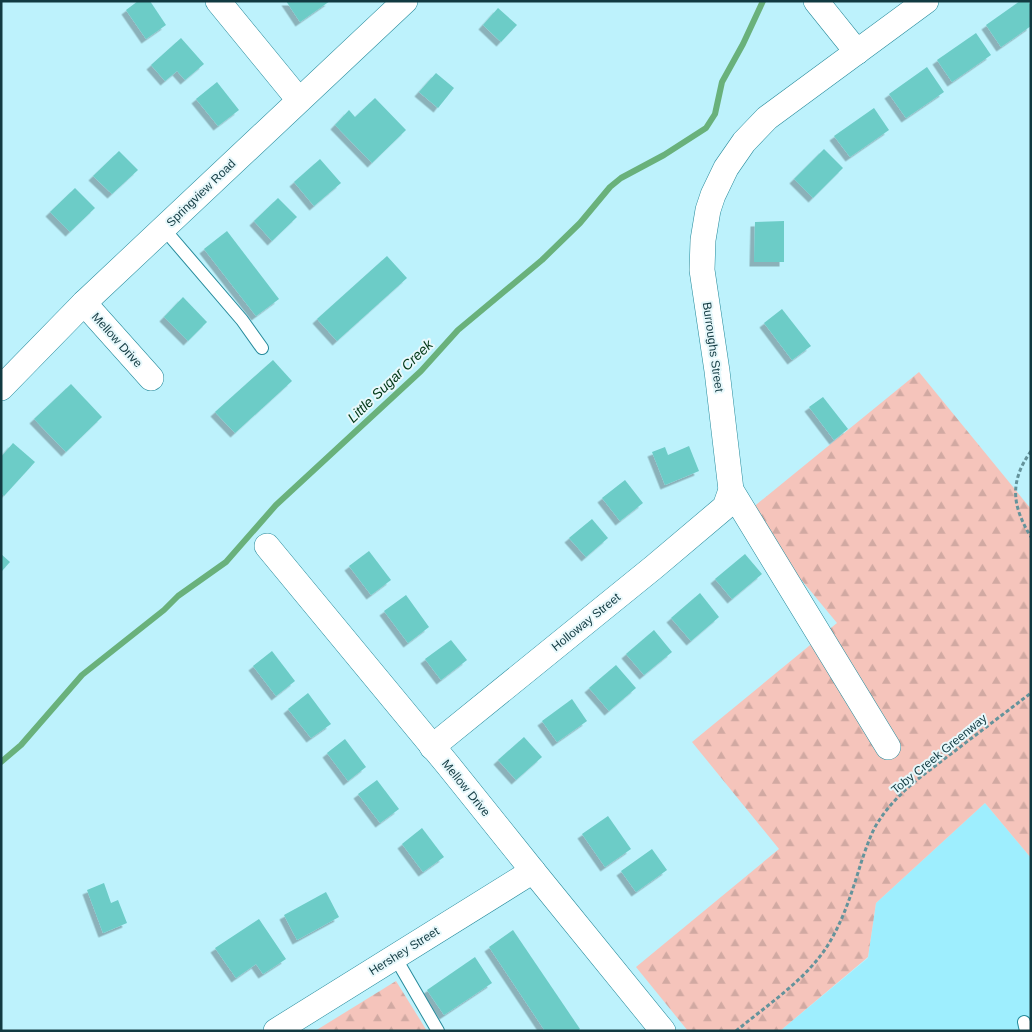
<svg xmlns="http://www.w3.org/2000/svg" width="1032" height="1032" font-family="Helvetica,sans-serif">
<style>
.built{fill:#9eeefe}
.forest{fill:url(#forest-firs)}
.lines{fill:none;stroke-linecap:round;stroke-linejoin:round}
.stream{stroke:#69b17b;stroke-width:6}
.building{fill:#6cccc7;filter:url(#shadow)}
.service-casing{stroke:#268a9b;stroke-width:14}
.minor-casing{stroke:#268a9b;stroke-width:26}
.path{stroke:#64939b;stroke-width:3;stroke-dasharray:4 2.5;stroke-linecap:butt}
.service{stroke:#fff;stroke-width:12}
.minor{stroke:#fff;stroke-width:25}
.labels{text-anchor:middle;stroke-width:4;stroke-linejoin:round;paint-order:stroke}
.street-label{font-size:12px;fill:#123a41;stroke:#e7f8fb}
.water-label{font-size:14px;font-style:italic;fill:#003715;stroke:#e7f8fb}
</style>
<defs>
<pattern id="forest-firs" width="22" height="20" patternUnits="userSpaceOnUse" patternTransform="scale(1.25)"><rect width="22" height="20" fill="#f5c4bb"/><path d="M5 1l3.5 6h-7zM16 11l3.5 6h-7z" fill="#d1a9a2"/></pattern>
<filter id="shadow"><feDropShadow dx="-4.5" dy="4.5" stdDeviation="0" flood-color="#0004"/></filter>
</defs>
<rect width="100%" height="100%" fill="#bdf2fc"/>
<polygon class="built" points="985,803 1031,858 1031,1031 780,1031 868,958 876,903"/>
<g class="forest">
<polygon points="919,372 1031,509 1031,858 985,803 876,903 868,957 780,1031 688,1031 636,967 779,849 692,742 837,623 746,513"/>
<polygon points="396,981 427,1031 315,1031"/>
</g>
<g class="lines">
<polyline class="stream" points="1,762 21,745 82,675 164,610 178,596 226,562 276,505 421,371 458,330 542,260 580,223 610,187 621,178 664,155 706,128 715,114 722,82 743,44 763,1"/>
</g>
<g class="building">
<polygon points="138,1 150,1 166,25 146,39 126,10"/>
<polygon points="286,1 330,1 300,22"/>
<polygon points="1020,1 1028,1 1031,6 1031,26 1001,47 986,25"/>
<polygon points="498,8 517,25 501,42 483,25"/>
<polygon points="976,33 991,55 952,82 937,60"/>
<polygon points="181,38 204,64 185,80 177,71 165,81 151,65"/>
<polygon points="927,67 944,92 906,118 889,94"/>
<polygon points="436,73 454,88 438,108 419,92"/>
<polygon points="217,82 239,110 218,126 196,99"/>
<polygon points="375,98 406,130 372,163 335,125 349,110 355,117"/>
<polygon points="874,108 889,130 850,157 834,136"/>
<polygon points="824,149 843,168 813,198 794,179"/>
<polygon points="119,151 138,170 112,194 93,176"/>
<polygon points="320,159 341,183 314,206 294,182"/>
<polygon points="75,188 95,208 70,232 50,212"/>
<polygon points="278,198 297,217 272,241 254,221"/>
<polygon points="784,221 784,262 754,262 755,222"/>
<polygon points="227,231 279,299 256,316 204,249"/>
<polygon points="387,256 407,278 337,341 317,319"/>
<polygon points="183,297 207,322 188,341 164,317"/>
<polygon points="782,309 811,346 792,360 764,323"/>
<polygon points="273,360 292,381 235,433 215,412"/>
<polygon points="71,384 102,417 66,452 34,419"/>
<polygon points="823,397 848,429 834,440 809,407"/>
<polygon points="13,443 35,462 4,496 1,493 1,457"/>
<polygon points="689,446 699,471 665,485 652,452 665,447 668,455"/>
<polygon points="625,480 643,503 620,521 602,498"/>
<polygon points="592,519 608,538 586,557 569,538"/>
<polygon points="369,551 391,580 371,595 349,566"/>
<polygon points="1,554 10,562 1,572"/>
<polygon points="745,554 762,574 732,599 715,579"/>
<polygon points="700,593 719,617 691,641 671,618"/>
<polygon points="406,595 429,627 408,643 384,611"/>
<polygon points="654,630 672,652 644,675 626,654"/>
<polygon points="451,640 467,660 441,680 425,659"/>
<polygon points="272,651 295,681 276,696 253,666"/>
<polygon points="616,665 636,688 609,711 589,688"/>
<polygon points="308,693 331,724 311,738 288,709"/>
<polygon points="572,699 587,721 557,742 542,721"/>
<polygon points="524,737 542,757 516,780 498,760"/>
<polygon points="345,739 366,767 348,781 327,753"/>
<polygon points="377,780 399,809 380,823 358,794"/>
<polygon points="608,816 631,849 605,867 582,834"/>
<polygon points="422,828 444,857 423,872 402,844"/>
<polygon points="652,849 667,870 636,892 621,871"/>
<polygon points="104,883 111,903 118,900 127,923 103,933 87,890"/>
<polygon points="326,892 339,917 297,940 284,915"/>
<polygon points="259,919 286,959 263,974 256,964 236,978 215,948"/>
<polygon points="513,930 580,1029 578,1031 545,1031 489,947"/>
<polygon points="475,957 492,983 444,1015 427,990"/>
</g>
<g class="lines">
<defs>
<g id="service">
<polyline points="164,229 242,320 262,348"/>
<polyline points="395,957 438,1031"/>
<polyline points="1024,1022 1026,1031"/>
</g>
<g id="minor">
<polyline points="218,1 299,100"/>
<polyline points="816,1 857,52"/>
<polyline points="84,303 151,378"/>
<polyline points="1,388 84,303 405,1"/>
<polyline points="267,546 448,765 533,871 663,1031"/>
<polyline points="432,747 654,567 725,507 731,490"/>
<polyline points="888,747 731,490 717,371 702,270 703,240 708,210 713,195 726,168 744,142 767,118 926,1"/>
<polyline points="276,1031 533,871"/>
</g>
</defs>
<use href="#service" class="service-casing"/>
<use href="#minor" class="minor-casing"/>
<g class="path">
<path d="M 1031,451 C 1009,482 1012,506 1031,537"/>
<path d="M 736,1031 C 766,1006 804,981 826,948 C 843,922 852,892 861,863 C 865,851 869,839 875,827 C 886,808 901,793 918,779 L 1031,693"/>
</g>
<use href="#service" class="service"/>
<use href="#minor" class="minor"/>
</g>
<g class="labels">
<g class="street-label">
<text transform="translate(201 193) rotate(-44)" y="4">Springview Road</text>
<text transform="translate(117 340) rotate(48)" y="4">Mellow Drive</text>
<text transform="translate(713 347) rotate(82)" y="4">Burroughs Street</text>
<text transform="translate(586 622) rotate(-39)" y="4">Holloway Street</text>
<text transform="translate(939 754) rotate(-39)" y="4">Toby Creek Greenway</text>
<text transform="translate(466 788) rotate(51)" y="4">Mellow Drive</text>
<text transform="translate(404 951) rotate(-32)" y="4">Hershey Street</text>
</g>
<g class="water-label">
<text transform="translate(390 381) rotate(-44)" y="5">Little Sugar Creek</text>
</g>
</g>
<rect width="1032" height="1032" fill="none" stroke="#123a41" stroke-width="5"/>
</svg>
